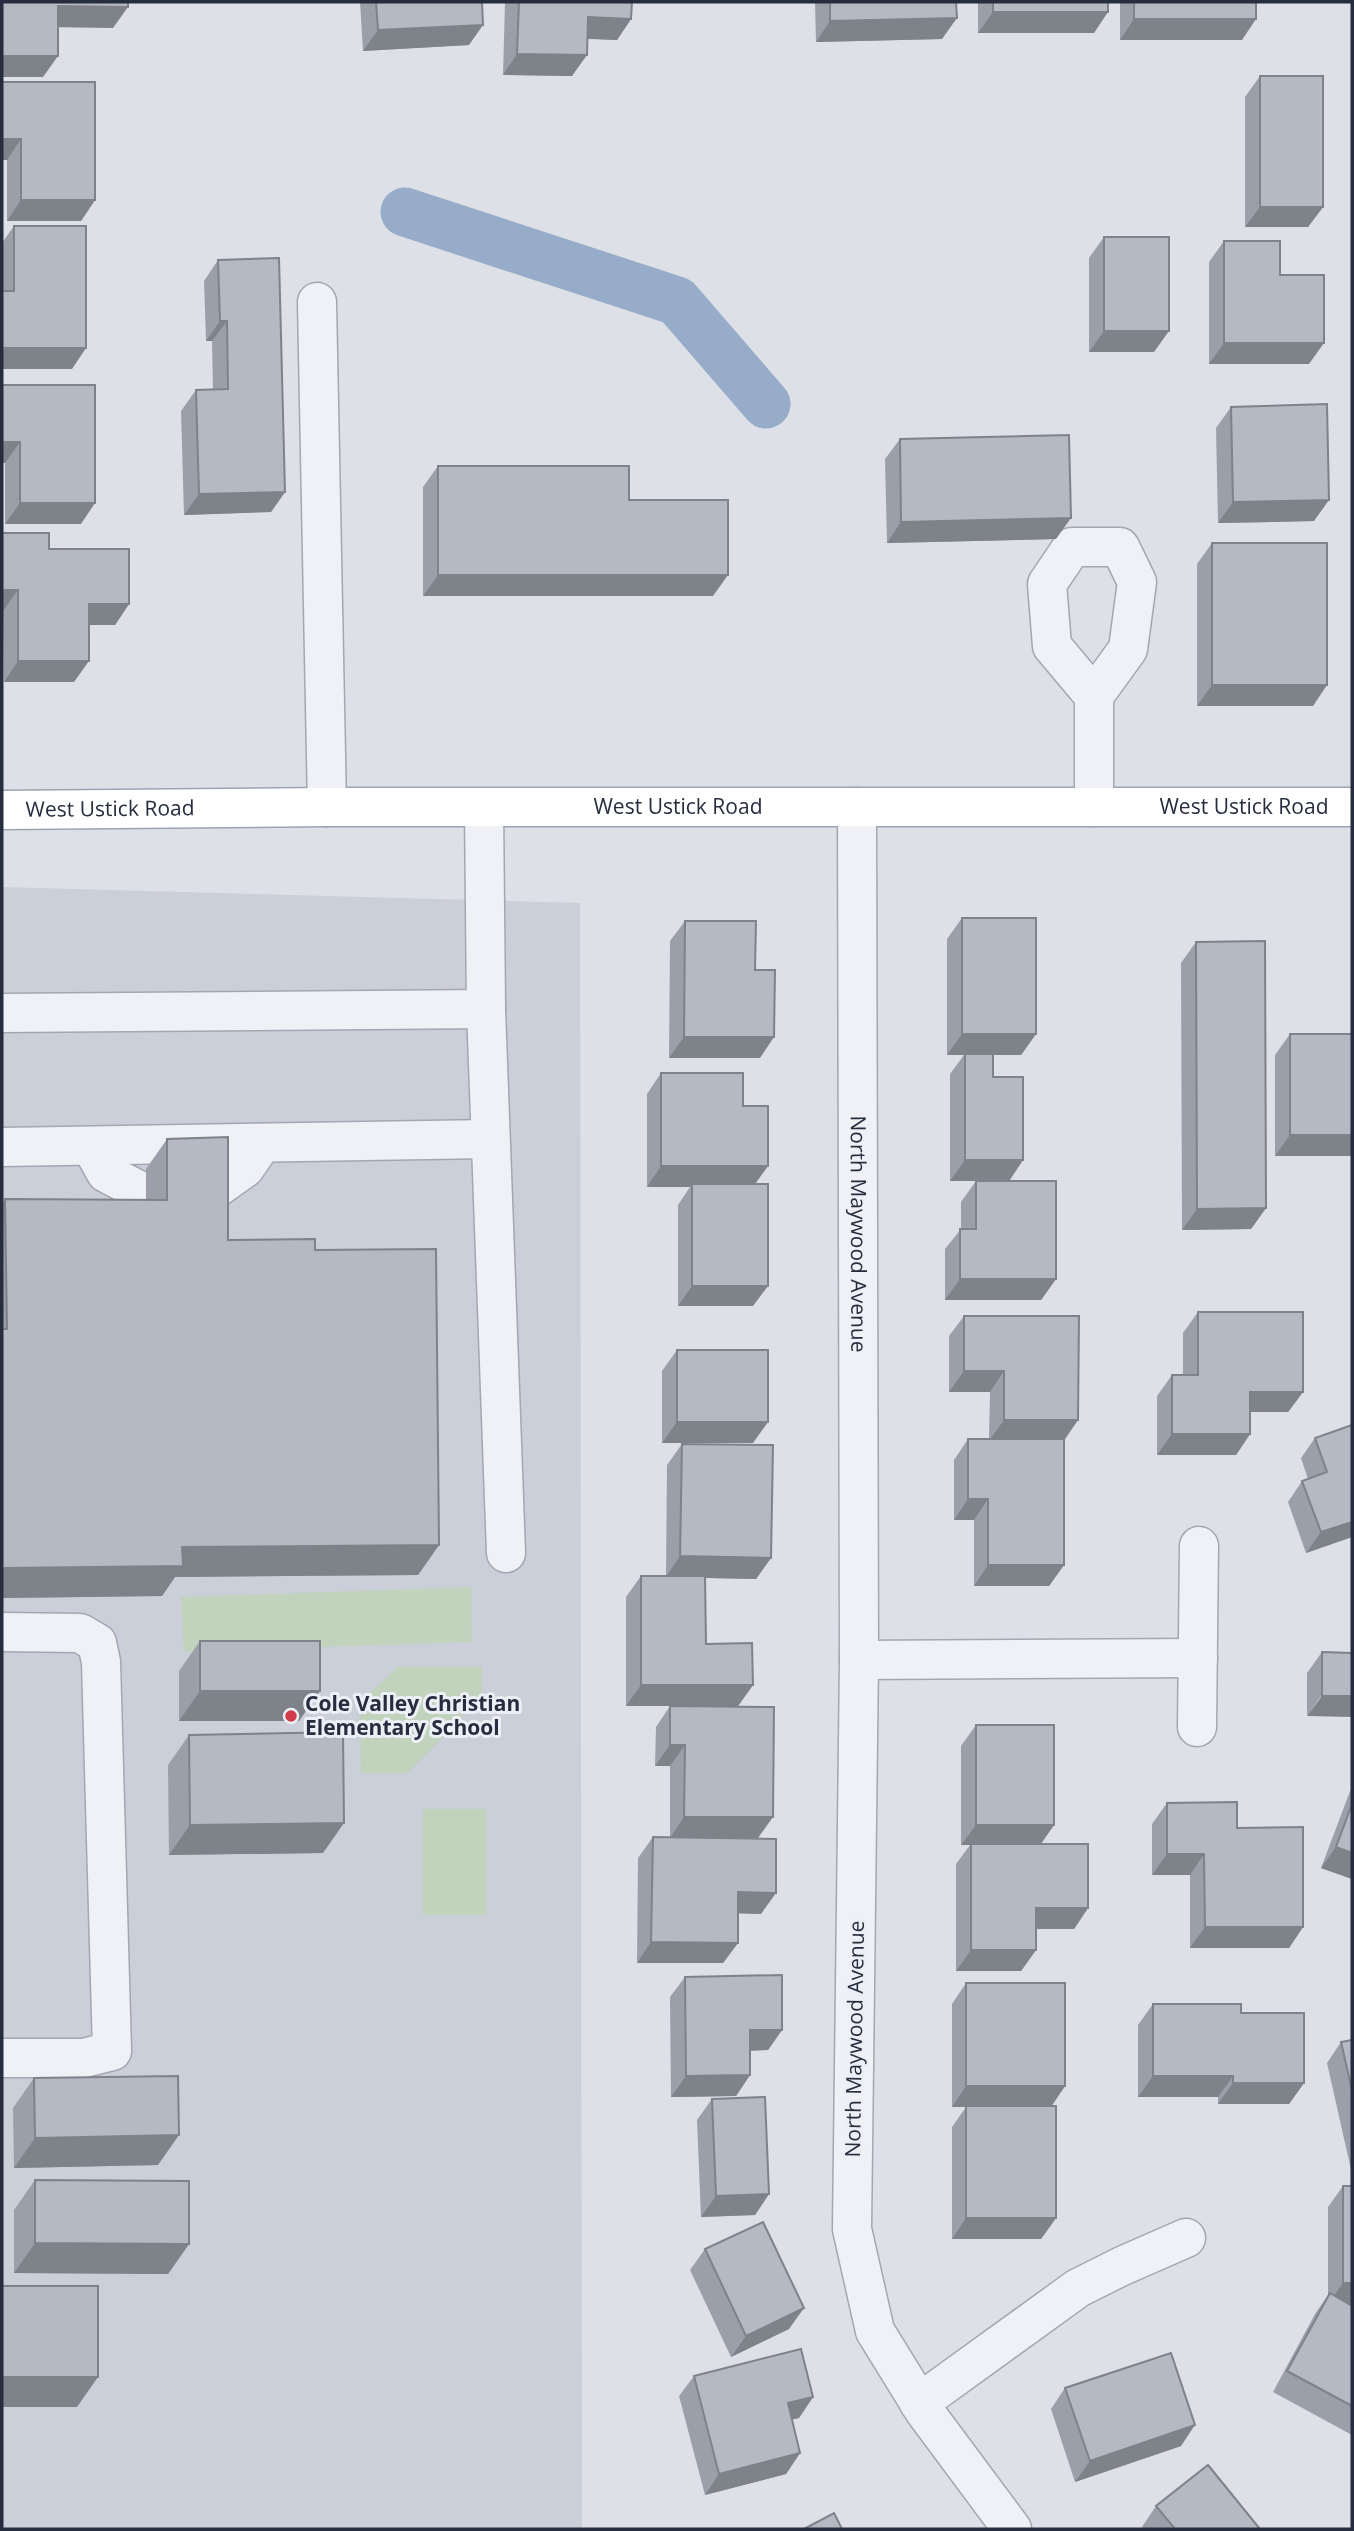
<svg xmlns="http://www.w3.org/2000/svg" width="1354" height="2531" font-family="'Open Sans',sans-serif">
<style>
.built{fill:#cbcfd9}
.green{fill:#c1d2bd}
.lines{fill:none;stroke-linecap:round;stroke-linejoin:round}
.canal{stroke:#96acc9;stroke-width:49}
.minor-casing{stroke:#a2a7b1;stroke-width:41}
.major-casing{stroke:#9ca4b3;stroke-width:41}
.minor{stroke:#eff1f6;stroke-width:38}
.major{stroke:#fff;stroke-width:38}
.wall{fill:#9b9fa9}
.shaded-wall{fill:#7e8289}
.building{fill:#b4b9c4;stroke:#7e8289;stroke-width:2}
.poi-dot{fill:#d23c4a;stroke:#eceff5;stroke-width:2.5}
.labels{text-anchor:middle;stroke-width:6;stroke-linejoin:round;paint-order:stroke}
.street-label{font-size:21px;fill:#262d3e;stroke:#eceff5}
.poi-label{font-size:21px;font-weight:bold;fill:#262d3e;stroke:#eceff5;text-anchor:start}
</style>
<rect width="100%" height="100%" fill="#dde0e7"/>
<polygon class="built" points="2,887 580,903 582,2529 2,2529"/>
<g class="green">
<polygon points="471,1587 472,1642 184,1652 181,1597"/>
<polygon points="398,1667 482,1667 482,1698 407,1773 361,1773 360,1702"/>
<rect x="423" y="1809" width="63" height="106"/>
</g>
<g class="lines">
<polyline class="canal" points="405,212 677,301 766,404"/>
<defs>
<g id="minor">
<polyline points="317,302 327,807"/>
<polyline points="1094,696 1052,646 1047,584 1072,547 1120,547 1137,582 1128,649 1094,696 1094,807"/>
<path id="s1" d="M 857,807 L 859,1660 L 852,2229 L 875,2331 L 925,2412 L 1012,2529"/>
<polyline points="484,808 486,1009 506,1553"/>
<polyline points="2,1013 486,1009"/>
<polyline points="91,1146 106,1173 146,1194"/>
<polyline points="2,1147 490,1139"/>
<polyline points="207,1195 245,1168 262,1143"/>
<polyline points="2,1632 80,1633 97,1643 101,1662 112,2051 84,2058 2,2058"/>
<polyline points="859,1660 1198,1658"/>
<polyline points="1197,1727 1199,1546"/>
<polyline points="919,2403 1078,2288 1122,2266 1186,2238"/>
</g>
<g id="major">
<path id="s2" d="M 2,810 L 327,807 L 1352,807"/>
</g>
</defs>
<use href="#minor" class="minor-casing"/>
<use href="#major" class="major-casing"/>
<use href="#minor" class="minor"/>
<use href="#major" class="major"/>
</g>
<g class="wall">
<polygon points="360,2 482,2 469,45 363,51"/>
<polygon points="505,2 632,2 631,19 617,40 587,39 572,76 503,75"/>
<polygon points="815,2 956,2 942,39 816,42"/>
<polygon points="978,2 1108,2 1094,33 978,33"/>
<polygon points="1120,2 1256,2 1242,40 1120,40"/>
<polygon points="1260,76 1323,207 1308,227 1245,227 1245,97"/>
<polygon points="2,82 95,200 81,221 7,221 7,160 2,160"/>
<polygon points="14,226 72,369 2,369 2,243"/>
<polygon points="1104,237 1154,352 1089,352 1089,258"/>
<polygon points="1224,241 1280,275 1309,364 1209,364 1209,262"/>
<polygon points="218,260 285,492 271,512 184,515 181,411 196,390 213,390 212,341 206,341 204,281"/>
<polygon points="2,385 81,524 5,524 5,463 2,463"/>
<polygon points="1231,407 1314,521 1218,523 1216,428"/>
<polygon points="900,439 1056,539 887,543 885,459"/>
<polygon points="438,466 629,500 713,596 423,596 423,487"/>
<polygon points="1212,543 1313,706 1197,706 1197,564"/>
<polygon points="49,549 129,604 115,625 89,625 74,682 4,682 3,611 2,611"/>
<polygon points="962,918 1036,1034 1021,1055 993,1055 993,1077 1023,1160 1009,1181 950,1181 950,1074 964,1055 947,1055 947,939"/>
<polygon points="685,921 755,970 760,1058 669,1058 670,941"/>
<polygon points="1196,942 1266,1208 1251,1229 1182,1230 1181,963"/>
<polygon points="1290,1034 1352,1156 1275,1156 1275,1055"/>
<polygon points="661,1073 743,1106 755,1184 753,1306 678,1306 678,1205 690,1187 647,1187 647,1094"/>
<polygon points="167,1139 228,1240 315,1250 439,1545 418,1575 175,1577 162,1596 2,1598 2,1204 5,1199 146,1200 146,1169"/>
<polygon points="976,1181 1056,1279 1041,1300 945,1300 945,1249 961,1229 961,1202"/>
<polygon points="1198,1312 1303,1392 1288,1412 1250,1412 1250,1434 1236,1455 1157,1455 1157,1396 1172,1375 1183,1375 1183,1333"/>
<polygon points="964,1316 1078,1420 1064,1441 1064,1565 1049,1586 974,1586 974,1520 954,1520 954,1460 968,1439 989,1439 990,1392 949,1392 949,1336"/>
<polygon points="677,1350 753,1443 662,1443 662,1371"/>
<polygon points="1352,1425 1352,1537 1306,1553 1288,1502 1302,1481 1308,1479 1301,1458 1315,1438"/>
<polygon points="682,1444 771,1558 756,1579 705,1578 706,1644 753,1685 738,1706 758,1838 676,1838 761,1914 738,1913 738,1943 723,1963 637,1963 638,1858 653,1837 670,1837 670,1766 655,1766 656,1727 670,1706 626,1706 626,1597 641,1576 666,1576 667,1465"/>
<polygon points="200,1641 299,1721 179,1721 179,1671"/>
<polygon points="1322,1652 1352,1653 1307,1716 1307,1673"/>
<polygon points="976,1725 1054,1825 1041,1844 1088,1908 1074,1929 1036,1929 1036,1950 1021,1971 956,1971 956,1864 970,1845 961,1845 961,1746"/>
<polygon points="189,1735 323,1853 169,1855 168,1765"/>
<polygon points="1352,1786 1352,1879 1321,1868"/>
<polygon points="1167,1803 1237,1828 1303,1927 1289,1948 1190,1948 1190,1875 1152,1875 1152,1824"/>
<polygon points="685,1977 782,2030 768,2050 750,2051 750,2075 736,2096 671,2097 670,1997"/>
<polygon points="966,1983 1065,2086 1051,2106 1056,2218 1041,2239 952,2239 952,2127 966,2107 952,2107 952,2004"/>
<polygon points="1153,2004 1241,2013 1304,2083 1289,2104 1218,2104 1218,2097 1138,2097 1138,2025"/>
<polygon points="1352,2040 1352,2174 1327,2063 1341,2042"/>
<polygon points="34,2078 158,2165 14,2168 13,2108"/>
<polygon points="712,2099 769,2194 755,2215 701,2217 697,2120"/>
<polygon points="35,2180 189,2244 168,2274 14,2273 14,2210"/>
<polygon points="1343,2186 1352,2304 1349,2304 1352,2306 1352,2435 1273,2392 1315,2314 1328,2295 1328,2207"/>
<polygon points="705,2249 789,2329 731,2357 690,2270"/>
<polygon points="694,2376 813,2397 799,2418 792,2419 800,2453 786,2474 705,2495 679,2396"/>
<polygon points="1065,2388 1181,2446 1075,2482 1051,2409"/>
<polygon points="1156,2506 1260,2529 1143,2529 1142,2527"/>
</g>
<g class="shaded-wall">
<polygon points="58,6 128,7 113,28 43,27"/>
<polygon points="993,12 1108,12 1094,33 978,33"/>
<polygon points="588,17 631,19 617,40 573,38"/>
<polygon points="957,18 942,39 816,42 830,21"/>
<polygon points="1134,19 1256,19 1242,40 1120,40"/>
<polygon points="483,25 469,45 363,51 378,30"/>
<polygon points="517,54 587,55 572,76 503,75"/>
<polygon points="2,56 58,56 43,77 2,77"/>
<polygon points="2,139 21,139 7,160 2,160"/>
<polygon points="21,200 95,200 81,221 7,221"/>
<polygon points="1260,207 1323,207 1308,227 1245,227"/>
<polygon points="220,321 227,321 212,341 206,341"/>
<polygon points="1104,331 1169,331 1154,352 1089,352"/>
<polygon points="1224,343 1324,343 1309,364 1209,364"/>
<polygon points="2,348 86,348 72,369 2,369"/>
<polygon points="2,442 20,442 5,463 2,463"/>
<polygon points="285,492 271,512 184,515 199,494"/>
<polygon points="1329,500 1314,521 1218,523 1233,502"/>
<polygon points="20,503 95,503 81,524 5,524"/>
<polygon points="1071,518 1056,539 887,543 901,522"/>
<polygon points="438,575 728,575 713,596 423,596"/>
<polygon points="2,590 18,590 3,611 2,611"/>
<polygon points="89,604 129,604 115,625 74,625"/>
<polygon points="18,661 89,661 74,682 4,682"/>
<polygon points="1212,685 1327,685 1313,706 1197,706"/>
<polygon points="962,1034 1036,1034 1021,1055 947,1055"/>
<polygon points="684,1037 774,1037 760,1058 669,1058"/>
<polygon points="1290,1135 1352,1135 1352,1156 1275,1156"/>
<polygon points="965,1160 1023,1160 1009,1181 950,1181"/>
<polygon points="661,1166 768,1166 753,1187 692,1184 690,1187 647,1187"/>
<polygon points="1266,1208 1251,1229 1182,1230 1197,1209"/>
<polygon points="960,1279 1056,1279 1041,1300 945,1300"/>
<polygon points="692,1286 768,1286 753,1306 678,1306"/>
<polygon points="964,1371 1004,1371 990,1392 949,1392"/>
<polygon points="1250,1392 1303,1392 1288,1412 1236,1412"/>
<polygon points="1004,1420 1078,1420 1063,1441 989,1441"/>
<polygon points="677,1422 768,1422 753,1443 662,1443"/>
<polygon points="1172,1434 1250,1434 1236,1455 1157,1455"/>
<polygon points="968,1499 988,1499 974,1520 954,1520"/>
<polygon points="1352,1522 1352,1537 1306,1553 1321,1532"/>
<polygon points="439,1545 418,1575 175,1577 162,1596 2,1598 2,1568 182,1547"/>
<polygon points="680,1556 771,1558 756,1579 666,1577"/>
<polygon points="988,1565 1064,1565 1049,1586 974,1586"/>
<polygon points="641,1685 753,1685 738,1706 626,1706"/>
<polygon points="200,1691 320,1691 299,1721 179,1721"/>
<polygon points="1322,1696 1352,1696 1352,1717 1307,1716"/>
<polygon points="670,1745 685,1745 670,1766 655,1766"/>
<polygon points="684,1817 773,1817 758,1838 670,1838"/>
<polygon points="344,1823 323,1853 169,1855 190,1825"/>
<polygon points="976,1825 1054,1825 1040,1845 971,1844 970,1845 961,1845"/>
<polygon points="1336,1847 1352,1853 1352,1879 1321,1868"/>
<polygon points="1167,1854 1204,1854 1190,1875 1152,1875"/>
<polygon points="738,1892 776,1893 761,1914 724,1913"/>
<polygon points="1036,1908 1088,1908 1074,1929 1021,1929"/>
<polygon points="1205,1927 1303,1927 1289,1948 1190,1948"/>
<polygon points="651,1942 738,1943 723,1963 637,1963"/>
<polygon points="971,1950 1036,1950 1021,1971 956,1971"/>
<polygon points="750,2030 782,2030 768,2050 735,2051"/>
<polygon points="750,2075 736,2096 671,2097 686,2076"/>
<polygon points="1153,2076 1233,2076 1218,2097 1138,2097"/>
<polygon points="1233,2083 1304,2083 1289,2104 1218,2104"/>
<polygon points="966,2086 1065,2086 1051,2107 952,2107"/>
<polygon points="179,2135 158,2165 14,2168 35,2138"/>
<polygon points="769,2194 755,2215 701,2217 716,2196"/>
<polygon points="966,2218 1056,2218 1041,2239 952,2239"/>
<polygon points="35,2243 189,2244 168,2274 14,2273"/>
<polygon points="1343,2283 1352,2283 1352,2304 1328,2304"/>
<polygon points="804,2308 789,2329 731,2357 746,2336"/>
<polygon points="2,2377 98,2377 77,2407 2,2407"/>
<polygon points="813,2397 799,2418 773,2424 788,2403"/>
<polygon points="1195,2425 1181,2446 1075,2482 1090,2461"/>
<polygon points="800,2453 786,2474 705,2495 719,2474"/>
</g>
<g class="building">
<polygon points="2,2 128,2 128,7 58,6 58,56 2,56"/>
<polygon points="376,2 482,2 483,25 378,30"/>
<polygon points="519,2 632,2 631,19 588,17 587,55 517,54"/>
<polygon points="830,2 956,2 957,18 830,21"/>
<rect x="993" y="2" width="115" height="10"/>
<rect x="1134" y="2" width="122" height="17"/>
<rect x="1260" y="76" width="63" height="131"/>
<polygon points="2,82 95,82 95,200 21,200 21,139 2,139"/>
<polygon points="14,226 86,226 86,348 2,348 2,291 14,291"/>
<rect x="1104" y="237" width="65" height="94"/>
<polygon points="1224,241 1280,241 1280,275 1324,275 1324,343 1224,343"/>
<polygon points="279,258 285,492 199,494 196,390 228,389 227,321 220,321 218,260"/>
<polygon points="2,385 95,385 95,503 20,503 20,442 2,442"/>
<polygon points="1327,404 1329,500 1233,502 1231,407"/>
<polygon points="1069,435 1071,518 901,522 900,439"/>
<polygon points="438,466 629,466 629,500 728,500 728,575 438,575"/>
<polygon points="2,533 49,533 49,549 129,549 129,604 89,604 89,661 18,661 18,590 2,590"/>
<rect x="1212" y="543" width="115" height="142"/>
<rect x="962" y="918" width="74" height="116"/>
<polygon points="685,921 756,921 755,970 775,970 774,1037 684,1037"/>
<polygon points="1265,941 1266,1208 1197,1209 1196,942"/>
<rect x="1290" y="1034" width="62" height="101"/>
<polygon points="965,1054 993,1054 993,1077 1023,1077 1023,1160 965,1160"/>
<polygon points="661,1073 743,1073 743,1106 768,1106 768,1166 661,1166"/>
<polygon points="228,1137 228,1240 315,1239 315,1250 436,1249 439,1545 182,1547 183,1566 2,1568 2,1329 7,1329 5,1199 167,1200 167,1139"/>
<polygon points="976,1181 1056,1181 1056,1279 960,1279 960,1229 976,1229"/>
<rect x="692" y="1184" width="76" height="102"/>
<polygon points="1198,1312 1303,1312 1303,1392 1250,1392 1250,1434 1172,1434 1172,1375 1198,1375"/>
<polygon points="964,1316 1079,1316 1078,1420 1004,1420 1004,1371 964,1371"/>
<rect x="677" y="1350" width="91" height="72"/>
<polygon points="1352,1425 1352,1522 1321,1532 1302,1481 1327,1472 1315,1438"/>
<polygon points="968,1439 1064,1439 1064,1565 988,1565 988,1499 968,1499"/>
<polygon points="682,1444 773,1445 771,1558 680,1556"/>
<polygon points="641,1576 705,1576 706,1644 752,1643 753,1685 641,1685"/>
<rect x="200" y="1641" width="120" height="50"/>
<polygon points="1322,1652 1352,1653 1352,1696 1322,1696"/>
<polygon points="670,1706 774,1707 773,1817 684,1817 685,1745 670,1745"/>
<rect x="976" y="1725" width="78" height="100"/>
<polygon points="343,1732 344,1823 190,1825 189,1735"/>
<polygon points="1237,1802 1237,1828 1303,1827 1303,1927 1205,1927 1204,1854 1167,1854 1167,1803"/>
<polygon points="1352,1804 1352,1853 1336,1847"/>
<polygon points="653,1837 776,1839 776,1893 738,1892 738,1943 651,1942"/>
<polygon points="971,1844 1088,1844 1088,1908 1036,1908 1036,1950 971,1950"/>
<polygon points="782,1975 782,2030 750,2030 750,2075 686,2076 685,1977"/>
<rect x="966" y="1983" width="99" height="103"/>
<polygon points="1153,2004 1241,2004 1241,2013 1304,2013 1304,2083 1233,2083 1233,2076 1153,2076"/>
<polygon points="1352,2040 1352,2090 1341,2042"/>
<polygon points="178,2076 179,2135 35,2138 34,2078"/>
<polygon points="765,2097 769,2194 716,2196 712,2099"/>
<rect x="966" y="2106" width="90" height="112"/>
<polygon points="35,2180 189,2181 189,2244 35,2243"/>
<rect x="1343" y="2186" width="9" height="97"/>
<polygon points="763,2222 804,2308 746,2336 705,2249"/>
<rect x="2" y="2286" width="96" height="91"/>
<polygon points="1330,2293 1352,2306 1352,2406 1287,2371"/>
<polygon points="801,2349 813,2397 788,2403 800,2453 719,2474 694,2376"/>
<polygon points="1171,2353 1195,2425 1090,2461 1065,2388"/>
<polygon points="1208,2465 1260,2529 1175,2529 1156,2506"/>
<polygon points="834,2513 842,2529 804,2529"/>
</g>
<circle class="poi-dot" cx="291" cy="1716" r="7"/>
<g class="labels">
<g class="street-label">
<text dy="7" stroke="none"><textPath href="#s2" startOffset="1242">West Ustick Road</textPath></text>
<text dy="7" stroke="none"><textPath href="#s2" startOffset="676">West Ustick Road</textPath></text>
<text dy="7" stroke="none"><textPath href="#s2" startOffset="108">West Ustick Road</textPath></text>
<text dy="7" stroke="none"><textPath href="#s1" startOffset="427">North Maywood Avenue</textPath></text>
<text transform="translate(855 2039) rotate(-89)" y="7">North Maywood Avenue</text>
</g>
<g class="poi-label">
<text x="305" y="1711">Cole Valley Christian<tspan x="305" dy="24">Elementary School</tspan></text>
</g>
</g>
<rect width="1354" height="2531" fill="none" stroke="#262d3e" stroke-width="7"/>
</svg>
